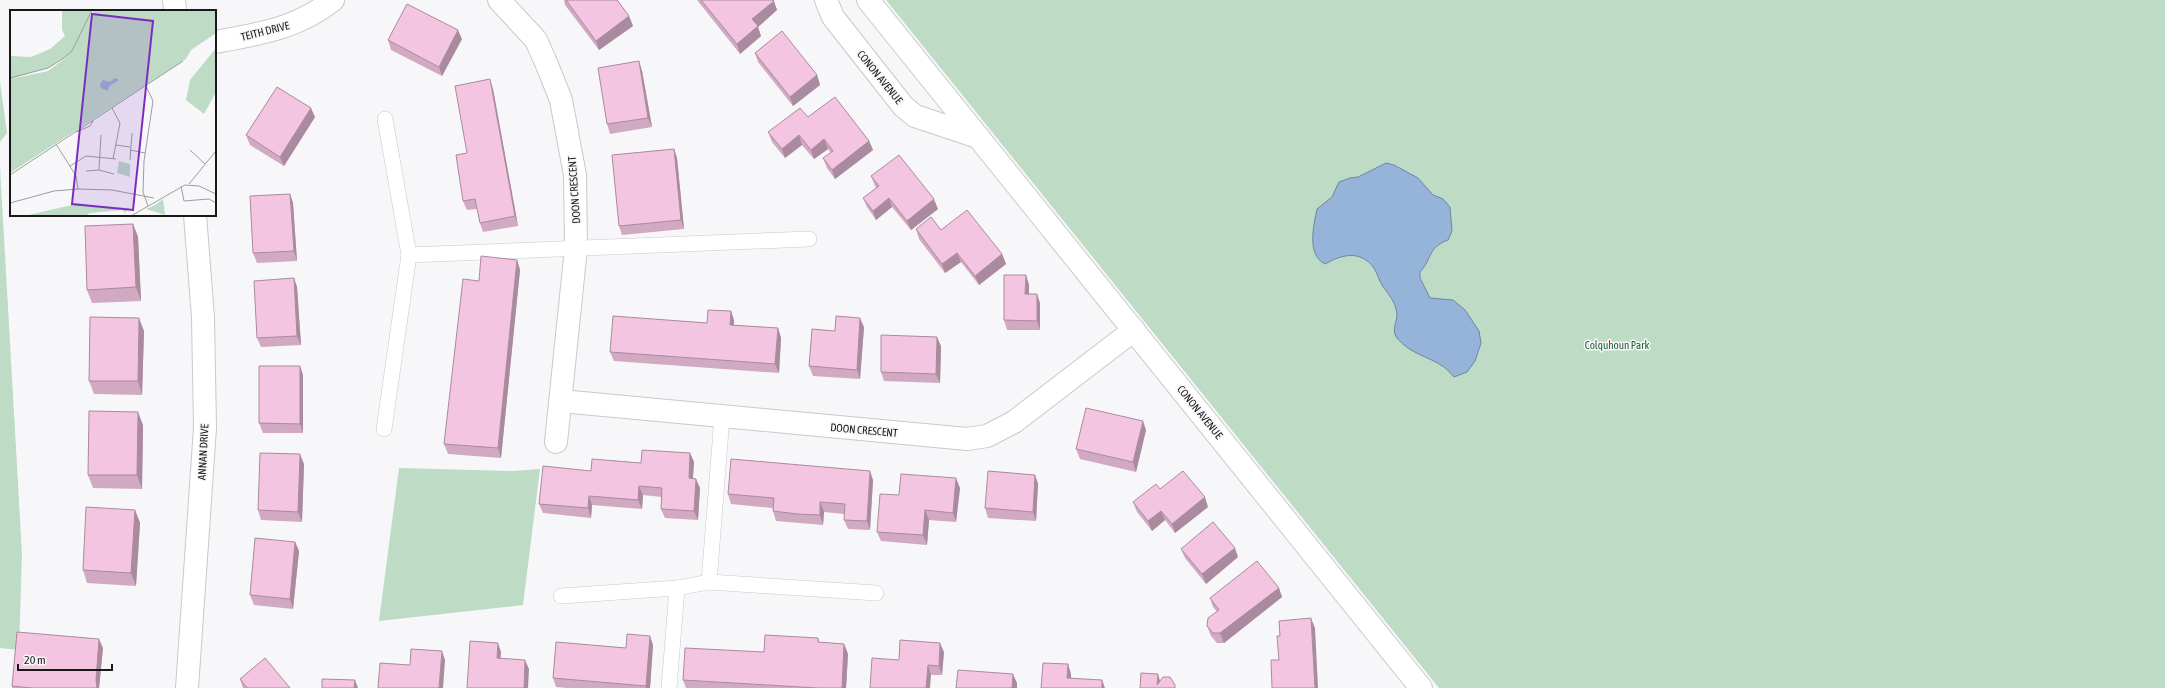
<svg xmlns="http://www.w3.org/2000/svg" width="2165" height="688" font-family="'Asap Condensed',sans-serif">
<style>
.green{fill:#bedbc6}
.water{fill:#96b3d9;stroke:#7085a0}
.lines{fill:none;stroke-linecap:round;stroke-linejoin:round}
.service-casing{stroke:#c9c9cb;stroke-width:16}
.minor-casing{stroke:#c9c9cb;stroke-width:24}
.service{stroke:#fff;stroke-width:15}
.minor{stroke:#fff;stroke-width:22}
.wall{fill:#d1a9c2}
.shaded-wall{fill:#aa8a9e}
.building{fill:#f3c5e1;stroke:#aa8a9e}
.labels{text-anchor:middle;stroke-width:3;stroke-linejoin:round;paint-order:stroke}
.street-label{font-size:11px;fill:#19191a;stroke:#f7f7f9}
.park-label{font-size:11px;fill:#195d36;stroke:#f7f7f9}
.inset-road{fill:none;stroke:#9e9ea0;stroke-width:1}
.view{fill:#7b2cbf;fill-opacity:0.15;stroke:#7b2cbf;stroke-width:2}
.inset-edge{fill:none;stroke:#19191a;stroke-width:2}
</style>
<rect width="100%" height="100%" fill="#f7f7f9"/>
<g class="green">
<polygon points="886,0 2165,0 2165,688 1439,688"/>
<polygon points="0,82 7,133 0,142"/>
<polygon points="0,167 22,554 19,650 0,648"/>
<polygon points="399,468 514,471 540,469 523,605 379,621"/>
</g>
<path class="water" d="M 1386,163 L 1394,165 L 1418,178 L 1433,195 L 1443,199 L 1450,207 L 1452,231 L 1448,240 C 1427,248 1433,258 1420,272 L 1420,278 L 1430,298 L 1453,300 L 1465,310 L 1479,331 L 1481,343 L 1475,361 L 1467,372 L 1454,377 C 1451,374 1448,370 1444,367 C 1428,356 1410,354 1397,338 C 1391,330 1397,323 1397,314 C 1396,302 1388,294 1382,285 C 1379,280 1377,273 1374,268 C 1360,249 1341,255 1325,264 C 1306,255 1314,224 1317,209 L 1332,197 L 1339,182 L 1350,178 L 1358,177 Z"/>
<g class="lines">
<defs>
<g id="service">
<polyline points="409,255 809,239"/>
<polyline points="384,429 409,255 385,119"/>
<polyline points="709,582 722,417"/>
<polyline points="561,596 677,588 709,582 876,593"/>
<polyline points="669,688 677,588"/>
</g>
<g id="minor">
<polyline points="174,0 175,11"/>
<polyline points="499,0 536,40 547,65 561,100 575,175 576,248 556,442"/>
<polyline points="826,0 833,17 903,106 915,116 978,137"/>
<polyline points="868,0 1421,688"/>
<path d="M 215,42 C 259,34 296,29 333,0"/>
<polyline points="561,401 967,439 987,436 1014,422 1134,330"/>
<polyline points="187,688 205,428 203,317 195,215"/>
</g>
</defs>
<use href="#service" class="service-casing"/>
<use href="#minor" class="minor-casing"/>
<use href="#service" class="service"/>
<use href="#minor" class="minor"/>
</g>
<g class="wall">
<polygon points="564,0 617,0 629,16 633,26 599,50 565,5"/>
<polygon points="697,0 773,0 777,10 758,27 761,36 740,54"/>
<polygon points="462,39 442,76 391,50 388,40"/>
<polygon points="755,53 817,75 820,85 793,106 758,62"/>
<polygon points="639,61 642,71 652,127 610,134 607,124"/>
<polygon points="493,89 518,226 483,232 480,223 477,209 467,210 463,201 467,153"/>
<polygon points="315,117 284,166 250,145 246,135"/>
<polygon points="808,117 869,141 873,150 835,179 827,168 823,158 831,153 828,149 814,159 802,145 785,158 772,142 768,132"/>
<polygon points="674,149 677,158 684,229 622,235 619,226"/>
<polygon points="871,176 938,209 911,230 892,207 876,220 867,207 863,198 876,188 875,186"/>
<polygon points="290,194 293,203 297,261 257,263 253,253"/>
<polygon points="133,224 138,237 141,301 92,303 87,290"/>
<polygon points="916,229 941,230 1002,254 1006,264 979,285 961,262 945,273 919,239"/>
<polygon points="517,260 520,270 501,458 448,454 444,444 479,281"/>
<polygon points="1026,275 1029,285 1029,294 1040,303 1040,330 1007,330 1004,320"/>
<polygon points="294,278 297,287 301,345 261,347 257,338"/>
<polygon points="734,320 734,325 778,328 781,338 779,373 614,361 610,352 707,323"/>
<polygon points="864,327 860,379 813,376 809,366 835,331"/>
<polygon points="144,331 142,395 94,394 89,381"/>
<polygon points="941,346 940,383 884,381 881,372"/>
<polygon points="300,366 303,375 303,433 263,433 259,423"/>
<polygon points="143,425 142,489 93,488 88,475"/>
<polygon points="1146,430 1136,472 1080,459 1076,449"/>
<polygon points="690,453 694,462 693,478 700,488 698,520 665,518 661,509 662,497 643,495 642,509 592,505 591,518 543,513 539,504 591,471 641,463"/>
<polygon points="304,464 302,522 261,520 258,510"/>
<polygon points="1035,475 1038,484 1036,521 988,518 985,508"/>
<polygon points="873,480 870,530 848,529 844,520 844,514 824,512 823,525 776,521 773,511 773,508 731,504 728,494"/>
<polygon points="960,488 956,522 929,520 927,545 881,541 877,532 899,495"/>
<polygon points="1160,489 1208,507 1175,533 1165,520 1152,531 1137,512 1133,502"/>
<polygon points="135,510 140,523 136,586 87,583 83,570"/>
<polygon points="295,542 299,551 293,609 254,605 250,595"/>
<polygon points="1181,549 1238,557 1206,584 1185,558"/>
<polygon points="1279,588 1282,597 1224,643 1217,643 1211,636 1207,626 1217,612 1213,607 1210,598"/>
<polygon points="818,638 819,642 844,644 848,654 846,688 686,688 683,680 764,652"/>
<polygon points="653,645 650,688 567,688 556,687 553,678 626,648"/>
<polygon points="103,648 99,688 12,688 12,686"/>
<polygon points="944,652 942,675 931,675 899,660"/>
<polygon points="240,679 290,688 243,688"/>
</g>
<g class="shaded-wall">
<polygon points="774,1 777,10 758,27 761,36 740,54 737,44 752,19"/>
<polygon points="629,16 633,26 599,50 596,41"/>
<polygon points="458,30 462,39 442,76 439,67"/>
<polygon points="639,61 642,71 652,127 648,118"/>
<polygon points="817,75 820,85 793,106 790,97"/>
<polygon points="490,79 493,89 518,226 515,216"/>
<polygon points="311,108 315,117 284,166 280,157"/>
<polygon points="799,135 802,145 785,158 782,149"/>
<polygon points="824,139 828,149 814,159 811,150"/>
<polygon points="869,141 873,150 835,179 832,170"/>
<polygon points="674,149 677,158 684,229 681,220"/>
<polygon points="290,194 293,203 297,261 294,251"/>
<polygon points="889,198 892,207 876,220 873,211"/>
<polygon points="934,199 938,209 911,230 907,221"/>
<polygon points="133,224 138,237 141,301 136,287"/>
<polygon points="957,253 961,262 945,273 942,264"/>
<polygon points="1002,254 1006,264 979,285 975,276"/>
<polygon points="517,260 520,270 501,458 498,448"/>
<polygon points="1026,275 1029,285 1029,303 1025,294"/>
<polygon points="294,278 297,287 301,345 297,336"/>
<polygon points="1037,294 1040,303 1040,330 1037,321"/>
<polygon points="731,311 734,320 733,334 730,325"/>
<polygon points="139,318 144,331 142,395 138,381"/>
<polygon points="860,318 864,327 860,379 857,370"/>
<polygon points="778,328 781,338 779,373 775,364"/>
<polygon points="937,337 941,346 940,383 936,374"/>
<polygon points="300,366 303,375 303,433 300,424"/>
<polygon points="138,412 143,425 142,489 137,475"/>
<polygon points="1143,421 1146,430 1136,472 1133,462"/>
<polygon points="690,453 694,462 692,488 689,478"/>
<polygon points="300,454 304,464 302,522 298,512"/>
<polygon points="870,471 873,480 870,530 867,521"/>
<polygon points="1035,475 1038,484 1036,521 1033,512"/>
<polygon points="956,478 960,488 956,522 953,513"/>
<polygon points="696,479 700,488 698,520 694,511"/>
<polygon points="639,486 643,495 642,509 638,500"/>
<polygon points="589,496 592,505 591,518 588,508"/>
<polygon points="1205,497 1208,507 1175,533 1172,524"/>
<polygon points="820,502 824,512 823,525 820,515"/>
<polygon points="135,510 140,523 136,586 131,573"/>
<polygon points="925,510 929,520 927,545 923,535"/>
<polygon points="1161,511 1165,520 1152,531 1148,521"/>
<polygon points="295,542 299,551 293,609 290,599"/>
<polygon points="1235,548 1238,557 1206,584 1202,574"/>
<polygon points="1279,588 1282,597 1224,643 1220,633"/>
<polygon points="1311,618 1315,628 1318,688 1315,688"/>
<polygon points="650,636 653,645 650,688 646,688 646,686"/>
<polygon points="99,639 103,648 99,688 96,688 96,680"/>
<polygon points="498,643 501,652 500,668 497,658"/>
<polygon points="940,643 944,652 942,675 939,666"/>
<polygon points="844,644 848,654 846,688 842,688"/>
<polygon points="442,651 445,660 443,688 439,688"/>
<polygon points="525,660 529,669 528,688 524,688"/>
<polygon points="1068,664 1071,674 1071,688 1067,678"/>
<polygon points="928,665 931,675 930,688 926,688"/>
<polygon points="1013,674 1017,683 1017,688 1012,688"/>
<polygon points="1158,674 1161,684 1157,685"/>
<polygon points="355,680 358,688 354,688"/>
<polygon points="1102,680 1105,688 1102,688"/>
</g>
<g class="building">
<polygon points="566,0 617,0 629,16 596,41"/>
<polygon points="701,0 773,0 774,1 752,19 758,26 737,44"/>
<polygon points="407,4 458,30 439,67 388,40"/>
<polygon points="782,31 817,75 790,97 755,53"/>
<polygon points="639,61 648,118 607,124 598,68"/>
<polygon points="490,79 515,216 480,223 475,199 463,201 456,155 467,153 455,86"/>
<polygon points="277,87 311,108 280,157 246,135"/>
<polygon points="835,97 869,141 832,170 823,158 833,151 824,139 811,150 799,135 782,149 768,132 800,108 808,117"/>
<polygon points="674,149 681,220 619,226 612,155"/>
<polygon points="899,155 934,199 907,221 889,198 873,211 863,198 879,186 871,176"/>
<polygon points="290,194 294,251 253,253 250,196"/>
<polygon points="967,210 1002,254 975,276 957,253 942,264 916,229 931,217 941,230"/>
<polygon points="133,224 136,287 87,290 85,226"/>
<polygon points="481,256 517,260 498,448 444,444 463,279 479,281"/>
<polygon points="1004,275 1026,275 1025,294 1037,294 1037,321 1004,320"/>
<polygon points="294,278 297,336 257,338 254,281"/>
<polygon points="708,310 731,311 730,325 778,328 775,364 610,352 613,316 707,323"/>
<polygon points="836,316 860,318 857,370 809,366 812,329 835,331"/>
<polygon points="90,317 139,318 138,381 89,381"/>
<polygon points="881,335 937,337 936,374 881,372"/>
<polygon points="259,366 300,366 300,424 259,423"/>
<polygon points="1086,408 1143,421 1133,462 1076,449"/>
<polygon points="89,411 138,412 137,475 88,475"/>
<polygon points="642,450 690,453 689,478 696,479 694,511 661,509 662,488 639,486 638,500 589,496 588,508 539,504 543,466 591,471 592,459 641,463"/>
<polygon points="260,453 300,454 298,512 258,510"/>
<polygon points="731,459 870,471 867,521 844,520 845,504 820,502 820,515 797,514 773,511 774,498 728,494"/>
<polygon points="988,471 1035,475 1033,512 985,508"/>
<polygon points="1183,471 1205,497 1172,524 1161,511 1148,521 1133,502 1156,484 1160,489"/>
<polygon points="901,474 956,478 953,513 925,510 923,535 877,532 880,494 899,495"/>
<polygon points="86,507 135,510 131,573 83,570"/>
<polygon points="1213,522 1235,548 1202,574 1181,549"/>
<polygon points="255,538 295,542 290,599 250,595"/>
<polygon points="1257,561 1279,588 1220,633 1213,633 1207,626 1208,618 1219,610 1210,598"/>
<polygon points="1311,618 1315,688 1272,688 1271,660 1279,660 1277,636 1280,636 1279,621"/>
<polygon points="17,632 99,639 96,680 97,687 96,688 32,688 12,686"/>
<polygon points="627,634 650,636 646,686 553,678 556,642 626,648"/>
<polygon points="765,635 818,638 818,642 844,644 842,688 818,688 683,680 685,648 764,652"/>
<polygon points="900,640 940,643 939,666 928,665 926,688 870,688 872,658 899,660"/>
<polygon points="470,641 498,643 497,658 525,660 524,688 467,688"/>
<polygon points="411,649 442,651 439,688 378,688 380,663 410,665"/>
<polygon points="265,658 290,688 247,688 240,679"/>
<polygon points="1043,663 1068,664 1067,678 1102,680 1102,688 1041,688"/>
<polygon points="958,670 1013,674 1012,688 956,688"/>
<polygon points="1141,673 1158,674 1157,685 1163,677 1170,677 1175,685 1175,688 1140,688"/>
<polygon points="322,679 355,680 354,688 322,688"/>
</g>
<g class="labels">
<g class="street-label">
<text transform="translate(265 31) rotate(-14)" y="4">TEITH DRIVE</text>
<text transform="translate(880 77) rotate(51)" y="4">CONON AVENUE</text>
<text transform="translate(574 190) rotate(-94)" y="4">DOON CRESCENT</text>
<text transform="translate(1200 412) rotate(51)" y="4">CONON AVENUE</text>
<text transform="translate(864 430) rotate(5)" y="4">DOON CRESCENT</text>
<text transform="translate(203 452) rotate(-87)" y="4">ANNAN DRIVE</text>
</g>
<g class="park-label">
<text x="1617" y="349">Colquhoun Park</text>
</g>
</g>
<g transform="translate(10 10)">
<rect width="206" height="206" fill="#f7f7f9"/>
<path d="M 52,0 L 83,0 L 79,9 L 84,0 L 206,0 L 206,23 L 181,40 L 176,49 L 0,163 L 0,46 L 21,47 L 40,39 L 55,26 L 52,20 ZM 61,44 L 38,61 L 1,69 L 38,58 ZM 206,38 L 206,82 L 194,104 L 176,90 L 180,70 ZM 109,151 L 120,154 L 120,167 L 107,163 ZM 153,189 L 155,205 L 136,199 L 145,195 ZM 62,195 L 74,195 L 120,198 L 114,203 L 113,200 L 80,203 L 75,206 L 14,206 Z" fill="#bedbc6" fill-rule="evenodd"/>
<path d="M 105,68 L 109,70 L 99,76 L 98,81 L 91,78 L 90,74 L 93,70 L 100,72 Z" fill="#96b3d9"/>
<path class="inset-road" d="M 0,68 L 38,58 L 54,48 L 62,41 L 82,0M 136,76 L 143,91 L 134,151 L 133,182 L 138,196M 102,98 L 110,113 L 103,149M 66,122 L 80,116 L 83,111M 46,134 L 66,166 L 68,179M 106,135 L 120,137M 120,140 L 135,143M 180,140 L 195,154M 120,150 L 122,123M 60,156 L 76,146 L 106,149M 89,160 L 91,125M 76,161 L 89,160 L 104,164M 0,165 L 173,51M 179,174 L 206,141M 171,176 L 174,191 L 199,189 L 206,193M 0,193 L 44,181 L 68,179 L 102,180 L 144,188M 121,206 L 175,175 L 189,176 L 206,184"/>
<path class="view" d="M 82,4 L 143,11 L 123,200 L 62,194 Z"/>
<rect width="206" height="206" class="inset-edge"/>
</g>
<path d="M18 664v6h94v-6" fill="none" stroke="#19191a" stroke-width="2"/>
<text x="24" y="664" font-size="12" fill="#19191a" stroke="#f7f7f9" stroke-width="3" paint-order="stroke">20 m</text>
</svg>
